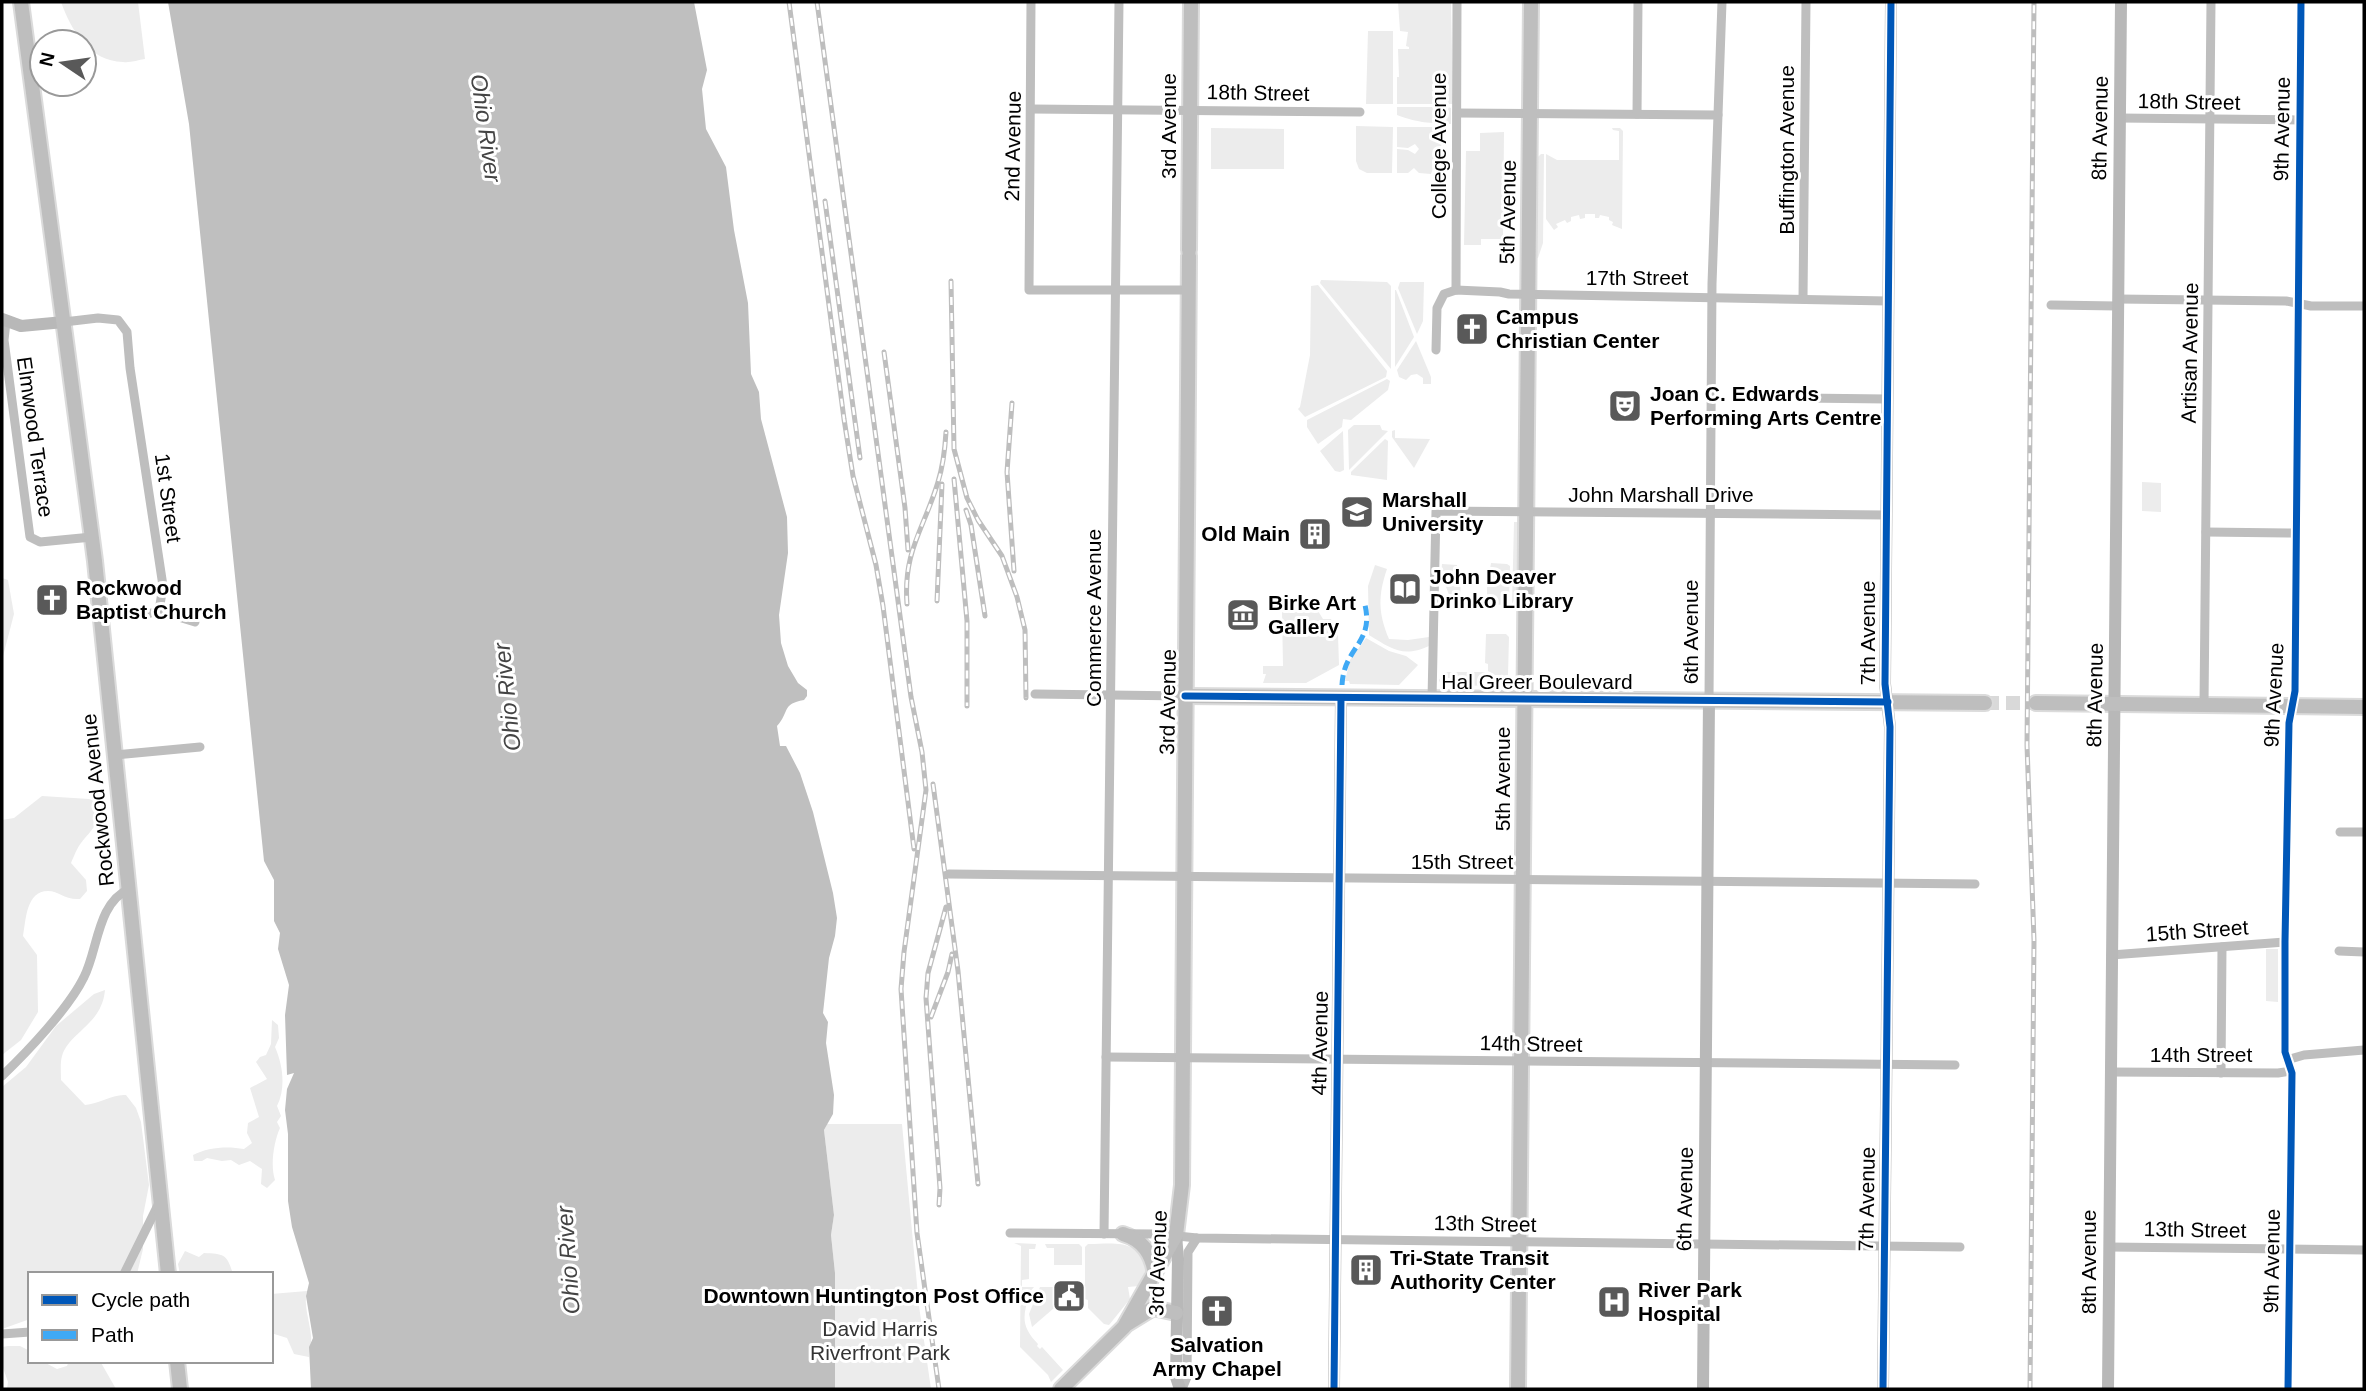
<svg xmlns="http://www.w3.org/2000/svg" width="2366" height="1391" font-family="Helvetica,sans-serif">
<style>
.green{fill:#ececec}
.water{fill:#bfbfbf}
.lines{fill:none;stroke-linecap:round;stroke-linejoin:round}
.primary-tunnel{stroke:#d9d9d9;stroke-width:14;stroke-dasharray:14 7;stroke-linecap:butt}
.primary-casing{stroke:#dbdbdb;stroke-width:18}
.street{stroke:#bebebe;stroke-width:9}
.secondary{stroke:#b8b8b8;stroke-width:12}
.primary{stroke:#bebebe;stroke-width:14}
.rail-casing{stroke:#bebebe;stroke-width:5}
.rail{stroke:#fff;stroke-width:2.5;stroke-dasharray:8;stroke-linecap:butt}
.quiet{stroke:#3fa9f5;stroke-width:5;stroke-dasharray:10 5;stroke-linecap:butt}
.cycleway-casing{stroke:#fff;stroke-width:11}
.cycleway{stroke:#0057b8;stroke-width:7}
.labels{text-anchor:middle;stroke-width:6;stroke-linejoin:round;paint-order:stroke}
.street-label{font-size:21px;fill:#000;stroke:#fff}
.poi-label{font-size:21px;font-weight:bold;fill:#000;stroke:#fff;text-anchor:start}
.park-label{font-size:21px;fill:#333;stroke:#fff}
.water-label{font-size:23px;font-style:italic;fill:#444;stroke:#fff}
</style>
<rect width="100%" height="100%" fill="#fff"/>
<g class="green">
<path d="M 61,2 L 138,2 L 145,59 C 138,60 130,63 123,62 C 89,61 71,30 61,2 Z"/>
<polygon points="1398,2 1451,2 1453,104 1397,104 1397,77 1399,77 1398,49 1409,49 1409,47 1406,46 1408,32 1400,31"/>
<polygon points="1368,31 1393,31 1393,104 1366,104"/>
<path d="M 1397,107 L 1448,107 L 1451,108 L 1451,124 C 1429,123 1419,123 1397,115 Z"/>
<polygon points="1356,126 1393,127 1392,173 1367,173 1359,169 1356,161"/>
<polygon points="1397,127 1448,127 1431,174 1419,173 1414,168 1408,173 1397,173 1397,149 1408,150 1415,154 1419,149 1415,144 1408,148 1397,147"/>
<polygon points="1211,128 1284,129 1284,169 1211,169"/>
<polygon points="1612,128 1620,128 1623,131 1622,229 1612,225 1613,222 1609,220 1609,217 1600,215 1599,218 1595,218 1595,214 1585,214 1585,218 1580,219 1579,215 1571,217 1571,221 1567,223 1565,220 1556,224 1558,227 1554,230 1546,219 1546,154 1557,160 1619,160 1619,131 1613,130"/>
<polygon points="1504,132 1503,239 1481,239 1481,245 1464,245 1466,151 1480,151 1480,133"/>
<polygon points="1541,154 1544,154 1543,243 1538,258 1536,258 1537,158"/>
<polygon points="1321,280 1387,282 1391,286 1391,369 1320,283"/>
<polygon points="1400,282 1424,282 1423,321 1417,334 1398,288"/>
<polygon points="1318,285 1387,371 1386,377 1305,417 1298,409 1300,407 1310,355 1311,286"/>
<polygon points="1396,290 1414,337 1395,367 1395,290"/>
<polygon points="1416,341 1431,377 1431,384 1423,384 1423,378 1417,374 1411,375 1406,380 1399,377 1397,370"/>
<polygon points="1387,379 1390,381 1388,390 1351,420 1343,419 1342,427 1318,444 1307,427 1307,420"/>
<polygon points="1354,425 1380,425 1382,430 1388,431 1349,470 1348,430"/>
<polygon points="1395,430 1395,438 1430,439 1414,468 1392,437 1392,431"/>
<polygon points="1343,431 1344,470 1340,472 1335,471 1320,451"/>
<polygon points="1385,439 1388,441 1387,480 1351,475 1351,472"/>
<polygon points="2142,482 2161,483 2161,512 2142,511"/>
<polygon points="1514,522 1519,522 1518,590 1512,605"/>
<polygon points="1491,563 1507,564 1510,566 1509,602 1506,605 1487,604 1487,569 1490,569"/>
<polygon points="1442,564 1457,565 1457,569 1461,569 1460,605 1453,605 1441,574"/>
<path d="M 1375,565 L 1387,569 C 1378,595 1378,613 1389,639 L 1408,640 L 1429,637 L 1429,646 C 1403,658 1392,649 1369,635 L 1368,586 Z"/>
<polygon points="2,578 8,580 14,614 2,660"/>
<polygon points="1286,604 1303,612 1318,611 1323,619 1331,619 1338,635 1339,665 1306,683 1263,683 1266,674 1263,674 1263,666 1283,666 1282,612 1286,612"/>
<polygon points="1486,634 1506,634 1509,637 1508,675 1498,677 1488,671 1488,664 1485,663"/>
<polygon points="1366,638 1389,651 1406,656 1418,665 1399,685 1350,684 1349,681 1345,681 1350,660"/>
<polygon points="1445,672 1484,672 1496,680 1497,686 1441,685 1439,680"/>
<path d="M 42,796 L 89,799 L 100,803 C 100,824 93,828 81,843 C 77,848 74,856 71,863 L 86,880 L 87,891 L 80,899 C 64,900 59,891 48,891 C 26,891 26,920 23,936 L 37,955 L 38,1012 L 21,1040 L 2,1055 L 2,820 L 14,818 Z"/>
<polygon points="2266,949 2278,949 2278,1002 2266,1001"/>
<path d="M 105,990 C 102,1025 69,1032 62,1056 C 60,1063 61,1072 61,1080 L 85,1105 C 99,1104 112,1094 126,1095 L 136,1108 L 141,1122 L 149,1185 L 143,1216 L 143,1249 L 137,1274 L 30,1274 L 30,1319 L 2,1329 L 2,1087 L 26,1067 L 56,1026 L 94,994 Z"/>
<path d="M 272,1020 L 278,1025 L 279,1038 L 275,1047 C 283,1065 286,1088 277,1106 L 281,1116 L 277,1122 L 280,1128 C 274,1141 270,1166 275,1180 L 267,1188 L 261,1184 L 262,1169 L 250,1161 L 239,1165 L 231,1160 L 222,1161 L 207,1158 L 202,1161 L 194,1161 L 193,1155 C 208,1147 228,1146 244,1149 L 252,1143 L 247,1133 L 248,1123 L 259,1117 L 250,1088 L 267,1079 L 256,1062 L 260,1057 L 266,1055 L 271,1044 Z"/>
<polygon points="827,1124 902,1124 919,1306 931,1389 835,1389 835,1273 831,1235 834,1215 824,1130"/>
<path d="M 1014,1243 L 1036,1244 L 1035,1249 L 1029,1249 L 1029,1279 L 1022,1280 L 1022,1287 L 1034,1287 L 1028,1294 L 1029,1296 C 1022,1318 1022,1327 1038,1344 L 1037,1346 L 1040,1349 L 1042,1347 L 1063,1370 L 1051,1382 L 1048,1375 L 1020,1347 L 1021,1246 Z"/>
<polygon points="1045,1244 1079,1244 1082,1247 1082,1265 1054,1265 1054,1248 1047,1248"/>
<path d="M 1088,1244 C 1114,1244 1136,1238 1147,1267 L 1139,1286 L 1128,1287 L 1130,1299 L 1109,1325 L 1104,1324 L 1088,1308 L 1088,1300 L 1085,1299 L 1085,1247 Z"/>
<path d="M 185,1251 L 199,1257 L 204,1253 C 224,1254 227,1254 233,1274 L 180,1274 L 178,1264 Z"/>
<polygon points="1040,1287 1054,1287 1054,1305 1079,1305 1076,1309 1054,1308 1032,1327 1029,1314"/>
<path d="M 307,1291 C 303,1304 310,1322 311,1336 C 312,1342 309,1349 309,1357 L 294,1354 L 287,1338 L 271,1333 L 271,1294 Z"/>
<polygon points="8,1346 20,1346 30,1351 30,1361 42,1361 57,1369 67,1366 69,1361 100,1361 116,1389 7,1389 8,1382 2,1365 2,1347"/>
</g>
<path class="water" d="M 168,2 L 694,2 L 707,70 L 702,89 L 706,129 L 726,167 L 734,230 L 748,303 L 751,374 L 759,392 L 761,419 L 787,517 L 788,553 L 779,615 L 781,643 L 788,666 L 798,683 L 807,690 L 807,696 L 804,700 C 781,704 790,712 777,726 L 780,746 L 786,746 L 800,773 L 813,812 L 833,893 L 837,918 L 835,936 L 829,958 L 823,1013 L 828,1022 L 826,1043 L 834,1095 L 833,1114 L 824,1130 L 834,1215 L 831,1235 L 835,1273 L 835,1389 L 311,1389 L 309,1347 L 313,1338 L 306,1296 L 309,1283 L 292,1227 L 288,1201 L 288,1134 L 285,1110 L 287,1089 L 294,1073 L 287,1075 L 285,1015 L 289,985 L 278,949 L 280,933 L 274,921 L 274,880 L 264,861 L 189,124 Z"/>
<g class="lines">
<polyline class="primary-tunnel" points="1985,703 2036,703"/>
<defs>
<g id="primary">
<polyline points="21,2 95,561 168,1274"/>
<polyline points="1189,250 1191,2"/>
<polyline points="1185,696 1985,703"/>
<polyline points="2036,703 2364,707"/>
<path d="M 1123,1234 C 1143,1240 1152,1254 1155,1274"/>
<polyline points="1127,1324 1153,1308 1176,1313"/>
<polyline points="177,1361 180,1389"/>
<polyline points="1061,1389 1124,1327 1176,1235 1182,1185 1189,256"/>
<polyline points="1518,1389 1531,2"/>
</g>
</defs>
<use href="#primary" class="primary-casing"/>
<g class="street">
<polyline points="1031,2 1029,290 1189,290"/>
<polyline points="1031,109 1360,112"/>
<polyline points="1457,113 1718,115"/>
<polyline points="1637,114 1638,2"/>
<polyline points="2119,118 2300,120"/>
<polyline points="1456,290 1457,2"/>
<polyline points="1803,299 1806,2"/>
<polyline points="2118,299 2286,301 2311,306 2364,306"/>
<polyline points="2051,305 2118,306"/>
<polyline points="6,322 4,340 30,537 40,542 92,537"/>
<polyline points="64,322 98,318 118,320 127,332 130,368 163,586 159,611 147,614 100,616"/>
<polyline points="1436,350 1437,308 1444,294 1456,290 1500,292 1509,294 1888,301"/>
<polyline points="1802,398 1887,399"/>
<polyline points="2206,532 2295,533"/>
<polyline points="159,611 195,622"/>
<polyline points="1035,694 1185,696"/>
<polyline points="1432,699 1436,511 1886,515"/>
<polyline points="1709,700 1712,284 1722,2"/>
<polyline points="2204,705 2211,2"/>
<polyline points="115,755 200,747"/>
<polyline points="2340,832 2364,832"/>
<polyline points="949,874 1975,884"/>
<polyline points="2339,951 2364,952"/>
<polyline points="2111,955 2285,942"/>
<polyline points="1106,1057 1955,1065"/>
<polyline points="2287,1060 2304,1055 2364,1050"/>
<polyline points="2110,1072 2278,1073 2292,1071"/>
<polyline points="2221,1073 2222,947"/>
<path d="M 2,1076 C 27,1052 69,1008 84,977 C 98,950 97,903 129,889"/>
<polyline points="1010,1233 1158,1234 1197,1238 1960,1247"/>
<polyline points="1104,1234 1119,2"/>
<polyline points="2109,1247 2364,1250"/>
<polyline points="124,1274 159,1203"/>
<polyline points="2,1334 30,1332"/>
<polyline points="1182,1389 1187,1377 1188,1252 1197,1238"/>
<polyline points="2288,1389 2292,1073 2285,1052 2285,942 2289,723 2295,691 2301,2"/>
</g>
<g class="secondary">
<polyline points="2,319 21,326 64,322"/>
<polyline points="1176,1235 1178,1259 1176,1377 1180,1389"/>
<polyline points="1334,1389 1341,698"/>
<polyline points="1703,1389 1709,700"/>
<polyline points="1883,1389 1890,727 1885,684 1891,2"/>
<polyline points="2108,1389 2121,2"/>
</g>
<use href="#primary" class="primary"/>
<defs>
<g id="rail">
<polyline points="789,2 844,419 853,476 876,565 883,606 914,849"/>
<polyline points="817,2 911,697 922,752 926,790 904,952 901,989 917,1233 939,1389"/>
<polyline points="825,201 860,458"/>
<polyline points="951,281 954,449 967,498 978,520 1002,556 1017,597 1025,630 1026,698"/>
<polyline points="884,352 905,508 908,550"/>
<polyline points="1012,403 1007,472 1014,571"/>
<polyline points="954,479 967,621 967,706"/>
<polyline points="966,510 971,525 985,616"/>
<polyline points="937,601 942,484"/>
<path d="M 907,604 C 903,551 924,529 938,482 C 943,466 945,449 946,432"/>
<polyline points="933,784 958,971 978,1184"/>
<polyline points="931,1017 948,972 952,954"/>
<polyline points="939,1205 940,1188 926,998 928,973 946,907"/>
<polyline points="2030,1389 2034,940 2027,745 2034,2"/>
</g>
</defs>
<use href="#rail" class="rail-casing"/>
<use href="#rail" class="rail"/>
<path class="quiet" d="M 1342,685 C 1344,645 1376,644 1364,601"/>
<defs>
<g id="cycleway">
<polyline points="1185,696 1888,702"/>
<polyline points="1334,1389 1341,698"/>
<polyline points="1883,1389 1890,727 1885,684 1891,2"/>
<polyline points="2288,1389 2292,1073 2285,1052 2285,942 2289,723 2295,691 2301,2"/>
</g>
</defs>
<use href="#cycleway" class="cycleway-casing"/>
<use href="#cycleway" class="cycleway"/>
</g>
<defs>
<symbol id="church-square" viewBox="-11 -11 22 22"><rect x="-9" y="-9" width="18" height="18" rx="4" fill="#595959" stroke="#fff"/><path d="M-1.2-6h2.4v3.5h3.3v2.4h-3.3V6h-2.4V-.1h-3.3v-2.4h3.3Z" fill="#fff"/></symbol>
<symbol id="theatre-square" viewBox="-11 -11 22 22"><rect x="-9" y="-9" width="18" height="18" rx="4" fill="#595959" stroke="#fff"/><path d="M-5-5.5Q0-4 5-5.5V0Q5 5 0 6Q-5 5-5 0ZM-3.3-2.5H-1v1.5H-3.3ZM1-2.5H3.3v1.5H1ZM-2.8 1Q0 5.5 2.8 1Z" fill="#fff"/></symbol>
<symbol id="university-square" viewBox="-11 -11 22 22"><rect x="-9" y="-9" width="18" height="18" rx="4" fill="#595959" stroke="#fff"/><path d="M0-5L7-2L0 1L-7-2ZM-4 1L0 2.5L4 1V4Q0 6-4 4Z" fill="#fff"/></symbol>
<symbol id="building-square" viewBox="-11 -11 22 22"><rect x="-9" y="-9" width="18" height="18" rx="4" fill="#595959" stroke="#fff"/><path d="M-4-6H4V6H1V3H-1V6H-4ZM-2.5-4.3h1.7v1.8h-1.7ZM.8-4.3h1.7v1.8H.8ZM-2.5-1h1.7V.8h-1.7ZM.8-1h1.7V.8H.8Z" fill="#fff"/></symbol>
<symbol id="library-square" viewBox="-11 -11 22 22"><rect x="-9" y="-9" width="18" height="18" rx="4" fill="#595959" stroke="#fff"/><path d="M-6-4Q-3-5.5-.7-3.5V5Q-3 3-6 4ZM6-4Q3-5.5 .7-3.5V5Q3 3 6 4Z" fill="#fff"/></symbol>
<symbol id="museum-square" viewBox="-11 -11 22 22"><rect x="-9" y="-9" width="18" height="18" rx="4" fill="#595959" stroke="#fff"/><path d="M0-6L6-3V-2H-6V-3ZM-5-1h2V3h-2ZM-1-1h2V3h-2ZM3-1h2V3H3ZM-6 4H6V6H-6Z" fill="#fff"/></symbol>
<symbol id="civic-square" viewBox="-11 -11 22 22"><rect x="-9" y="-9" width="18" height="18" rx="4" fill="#595959" stroke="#fff"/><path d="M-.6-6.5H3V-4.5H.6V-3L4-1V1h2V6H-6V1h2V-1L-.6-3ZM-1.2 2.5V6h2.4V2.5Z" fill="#fff"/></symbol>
<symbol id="hospital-square" viewBox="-11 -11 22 22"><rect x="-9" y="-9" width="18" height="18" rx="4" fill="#595959" stroke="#fff"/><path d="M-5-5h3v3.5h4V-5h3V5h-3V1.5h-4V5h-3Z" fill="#fff"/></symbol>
</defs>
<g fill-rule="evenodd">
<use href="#church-square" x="1453" y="310" width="38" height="38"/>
<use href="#theatre-square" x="1606" y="387" width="38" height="38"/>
<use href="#university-square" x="1338" y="493" width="38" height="38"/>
<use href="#building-square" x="1296" y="515" width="38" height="38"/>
<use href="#library-square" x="1386" y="570" width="38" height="38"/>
<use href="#church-square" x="33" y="581" width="38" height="38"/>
<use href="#museum-square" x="1224" y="596" width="38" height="38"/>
<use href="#building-square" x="1347" y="1251" width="38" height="38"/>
<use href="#civic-square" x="1050" y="1277" width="38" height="38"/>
<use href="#hospital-square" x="1595" y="1283" width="38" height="38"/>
<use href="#church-square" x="1198" y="1292" width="38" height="38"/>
</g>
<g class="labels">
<g class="street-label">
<text transform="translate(1258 93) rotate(1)" y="7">18th Street</text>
<text transform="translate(2189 102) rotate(1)" y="7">18th Street</text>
<text transform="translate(1169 126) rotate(-90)" y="7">3rd Avenue</text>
<text transform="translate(2100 128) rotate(-89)" y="7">8th Avenue</text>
<text transform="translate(2282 129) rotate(-89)" y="7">9th Avenue</text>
<text transform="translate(1013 146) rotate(-89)" y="7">2nd Avenue</text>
<text transform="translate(1439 146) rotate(-90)" y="7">College Avenue</text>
<text transform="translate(1787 150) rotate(-90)" y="7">Buffington Avenue</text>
<text transform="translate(1508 212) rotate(-89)" y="7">5th Avenue</text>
<text x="1637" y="285">17th Street</text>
<text transform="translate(2190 353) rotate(-89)" y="7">Artisan Avenue</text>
<text transform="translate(35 437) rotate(82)" y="7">Elmwood Terrace</text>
<text x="1661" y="502">John Marshall Drive</text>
<text transform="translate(168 498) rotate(82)" y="7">1st Street</text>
<text transform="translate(1094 618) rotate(-90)" y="7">Commerce Avenue</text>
<text transform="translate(1691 632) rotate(-90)" y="7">6th Avenue</text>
<text transform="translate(1868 633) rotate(-90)" y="7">7th Avenue</text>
<text x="1537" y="689">Hal Greer Boulevard</text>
<text transform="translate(2095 695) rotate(-89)" y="7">8th Avenue</text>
<text transform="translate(2274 695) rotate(-87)" y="7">9th Avenue</text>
<text transform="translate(1168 702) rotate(-89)" y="7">3rd Avenue</text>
<text transform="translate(1503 779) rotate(-90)" y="7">5th Avenue</text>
<text transform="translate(98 800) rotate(-96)" y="7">Rockwood Avenue</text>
<text x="1462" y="869">15th Street</text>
<text transform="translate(2197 931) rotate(-4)" y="7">15th Street</text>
<text transform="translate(1320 1043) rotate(-89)" y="7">4th Avenue</text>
<text transform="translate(1531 1044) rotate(1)" y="7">14th Street</text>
<text x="2201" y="1062">14th Street</text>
<text transform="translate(1685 1199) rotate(-89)" y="7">6th Avenue</text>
<text transform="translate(1867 1199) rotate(-89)" y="7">7th Avenue</text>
<text transform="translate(1485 1224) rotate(1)" y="7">13th Street</text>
<text transform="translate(2195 1230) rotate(1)" y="7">13th Street</text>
<text transform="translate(2272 1261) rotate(-89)" y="7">9th Avenue</text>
<text transform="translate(2089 1262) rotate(-90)" y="7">8th Avenue</text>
<text transform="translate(1158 1263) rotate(-88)" y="7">3rd Avenue</text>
</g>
<g class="poi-label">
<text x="1496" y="324">Campus<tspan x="1496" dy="24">Christian Center</tspan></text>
<text x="1650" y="401">Joan C. Edwards<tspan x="1650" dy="24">Performing Arts Centre</tspan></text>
<text x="1382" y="507">Marshall<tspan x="1382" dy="24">University</tspan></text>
<text x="1290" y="541" text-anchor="end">Old Main</text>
<text x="1430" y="584">John Deaver<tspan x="1430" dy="24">Drinko Library</tspan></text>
<text x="76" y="595">Rockwood<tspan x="76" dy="24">Baptist Church</tspan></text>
<text x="1268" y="610">Birke Art<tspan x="1268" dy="24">Gallery</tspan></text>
<text x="1390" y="1265">Tri-State Transit<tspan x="1390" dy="24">Authority Center</tspan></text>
<text x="1638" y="1297">River Park<tspan x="1638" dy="24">Hospital</tspan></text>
<text x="1044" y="1303" text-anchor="end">Downtown Huntington Post Office</text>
<text x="1217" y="1352" text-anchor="middle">Salvation<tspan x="1217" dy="24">Army Chapel</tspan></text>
</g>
<g class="park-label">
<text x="880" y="1336">David Harris<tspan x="880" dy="24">Riverfront Park</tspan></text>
</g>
<g class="water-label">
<text transform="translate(486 128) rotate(82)" y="8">Ohio River</text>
<text transform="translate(507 697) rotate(-96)" y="8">Ohio River</text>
<text transform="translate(568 1260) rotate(-94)" y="8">Ohio River</text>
</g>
</g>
<rect width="2366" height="1391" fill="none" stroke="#000000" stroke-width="7"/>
<rect x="28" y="1272" width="245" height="91" fill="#ffffff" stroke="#999999" stroke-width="2"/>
<rect x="42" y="1295" width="35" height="10" fill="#0057b8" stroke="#999999" stroke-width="2"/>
<text x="91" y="1307" font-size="21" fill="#000000">Cycle path</text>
<rect x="42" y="1330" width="35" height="10" fill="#3fa9f5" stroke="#999999" stroke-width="2"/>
<text x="91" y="1342" font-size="21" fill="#000000">Path</text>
<g transform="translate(63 63) rotate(283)"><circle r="33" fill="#ffffff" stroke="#999999" stroke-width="2"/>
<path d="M0-5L12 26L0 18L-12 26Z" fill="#595959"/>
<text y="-10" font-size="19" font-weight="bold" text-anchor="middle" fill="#000000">N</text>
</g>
</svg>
